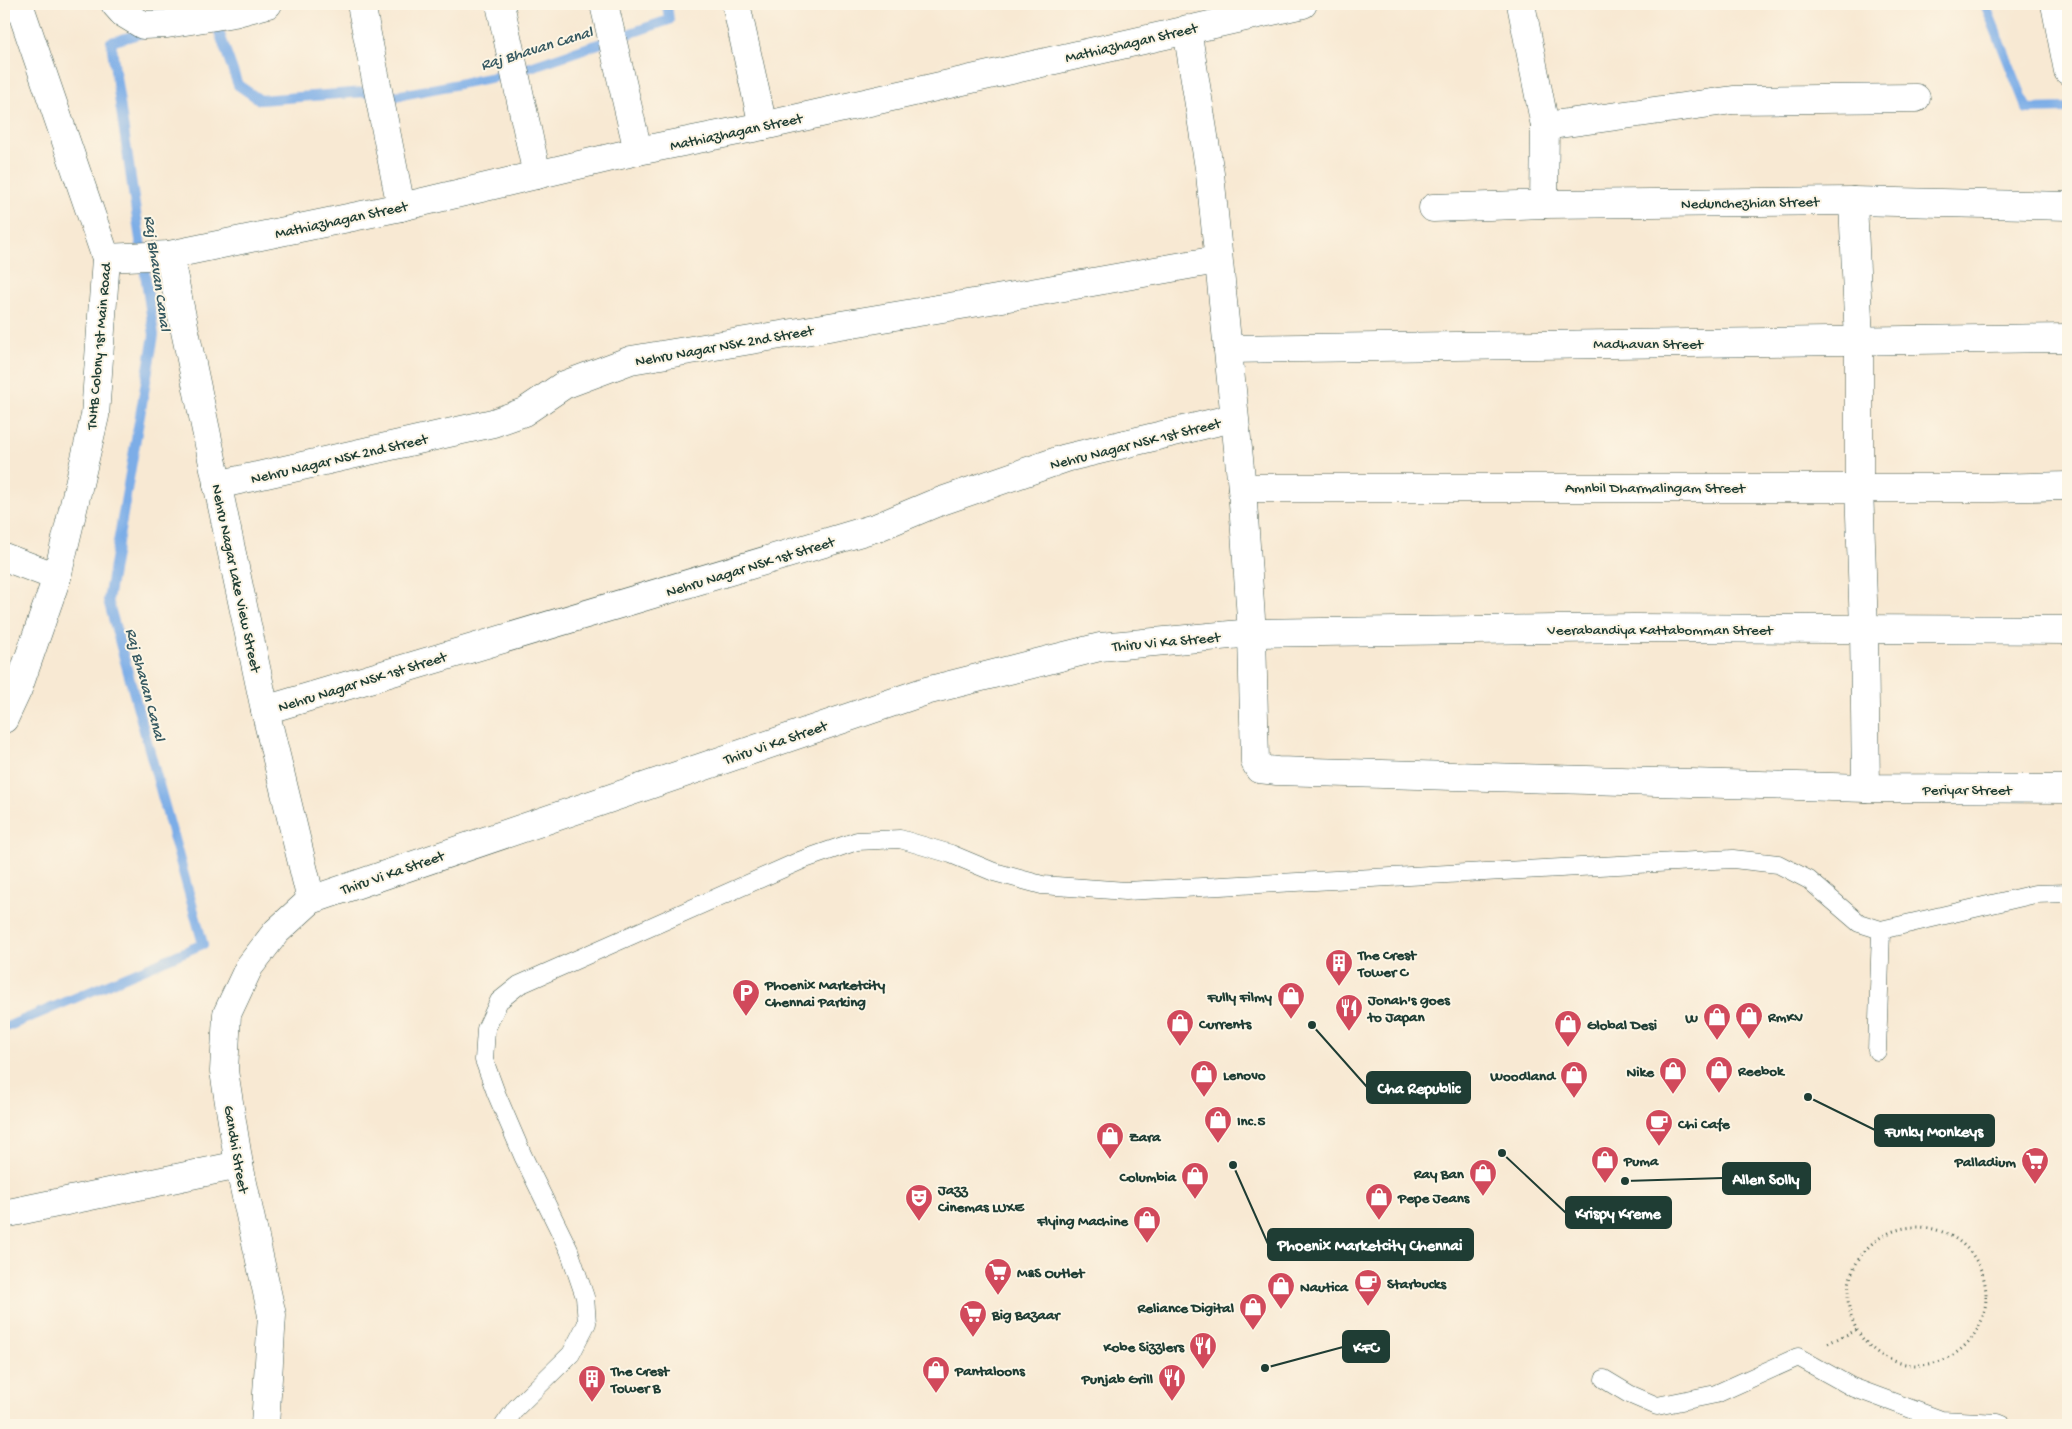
<svg xmlns="http://www.w3.org/2000/svg" width="2072" height="1429" font-family="'Gochi Hand',sans-serif">
<style>
.lines{fill:none;stroke-linecap:round;stroke-linejoin:round}
.stream{stroke:#7cade7;stroke-width:10}
.lane-casing{stroke:#40574c;stroke-width:19}
.street-casing{stroke:#40574c;stroke-width:29}
.path{stroke:#40574c;stroke-width:3;stroke-dasharray:1 4;stroke-linecap:butt}
.lane{stroke:#fff;stroke-width:18}
.street{stroke:#fff;stroke-width:28}
.labels{text-anchor:middle;stroke-width:4;stroke-linejoin:round;paint-order:stroke}
.street-label{font-size:15px;fill:#1f3d34;stroke:#fcf5e5}
.poi-label{font-size:15px;font-weight:bold;fill:#1f3d34;stroke:#fcf5e5;text-anchor:start}
.water-label{font-size:16px;font-style:italic;fill:#365961;stroke:#fcf5e5}
.leader{fill:none;stroke:#1f3d34;stroke-width:2}
.callout-dot{fill:#1f3d34;stroke:#fcf5e5;stroke-width:2}
.callout{fill:#1f3d34;stroke:#1f3d34;stroke-width:2}
.callout-label{font-size:16px;text-anchor:middle;font-weight:bold;fill:#fff}
</style>
<rect width="100%" height="100%" fill="#fcf5e5"/>
<filter id="ink" filterUnits="userSpaceOnUse"><feTurbulence type="fractalNoise" baseFrequency=".02" numOctaves="2"/><feDisplacementMap in="SourceGraphic" scale="10" xChannelSelector="R" yChannelSelector="G"/><feConvolveMatrix kernelMatrix="1 2 1 2 8 2 1 2 1" color-interpolation-filters="sRGB"/></filter>
<filter id="wash" filterUnits="userSpaceOnUse"><feTurbulence type="fractalNoise" baseFrequency=".0096" numOctaves="4" result="noise"/><feDisplacementMap in="SourceGraphic" scale="20" xChannelSelector="R" yChannelSelector="G"/><feGaussianBlur stdDeviation="1.12" result="paint"/><feColorMatrix in="noise" values="0 0 0 0 0 0 0 0 0 0 0 0 0 0 0 0 0 1.4 0 .05"/><feComposite in="paint" operator="in"/></filter>
<g filter="url(#wash)">
<rect width="100%" height="100%" fill="#f8e9d3"/>
<g class="lines">
<g class="stream">
<polyline points="1985,4 2027,109 2068,108"/>
<polyline points="208,23 218,29 238,85 260,100 365,92 391,97 510,74 669,20 667,4"/>
<polyline points="4,1028 203,944 108,600 154,335 111,42 146,32"/>
</g>
</g>
</g>
<g filter="url(#ink)">
<g class="lines">
<defs>
<g id="lane">
<polyline points="1877,1051 1881,930"/>
<polyline points="1604,1379 1629,1394 1657,1406 1716,1394 1798,1357 1852,1387 1941,1420 1998,1423 2003,1425"/>
<polyline points="504,1425 516,1408 571,1354 587,1323 585,1297 569,1250 523,1156 496,1093 484,1060 486,1029 499,1001 519,985 802,860 857,841 900,839 951,854 994,872 1042,885 1126,891 1733,859 1778,864 1809,880 1859,923 1881,930 2035,894 2068,893"/>
</g>
<g id="street">
<polyline points="115,4 123,13 143,25 167,24 234,13 268,4"/>
<polyline points="361,4 401,207"/>
<polyline points="500,4 537,175"/>
<polyline points="604,4 638,151"/>
<polyline points="736,4 763,126"/>
<polyline points="1521,4 1545,126 1544,204"/>
<polyline points="2055,4 2068,71"/>
<polyline points="1187,29 1210,174 1242,488 1252,633 1255,762 1259,769 1277,771 1866,788 2068,789"/>
<polyline points="1545,126 1733,100 1916,98"/>
<polyline points="1853,201 1859,342 1859,487 1864,628 1866,788"/>
<polyline points="1433,208 1544,204 1853,201 2068,206"/>
<polyline points="169,255 265,710 311,900"/>
<polyline points="106,258 169,255 401,207 638,151 763,126 1303,4"/>
<polyline points="1228,349 2068,338"/>
<polyline points="217,485 493,423 524,412 564,385 631,360 991,300 1217,260"/>
<polyline points="1242,488 1993,488 2068,486"/>
<polyline points="4,557 57,577"/>
<polyline points="265,710 878,527 933,504 1066,458 1233,418"/>
<polyline points="4,719 18,689 57,577 95,416 106,258 19,4"/>
<polyline points="4,1214 239,1165"/>
<polyline points="265,1425 272,1315 239,1165 224,1071 227,1014 249,967 276,932 311,900 926,691 1100,647 1252,633 1633,628 2068,630"/>
</g>
</defs>
<use href="#lane" class="lane-casing"/>
<use href="#street" class="street-casing"/>
<g class="path">
<circle cx="1917" cy="1296" r="69"/>
<polyline points="1828,1343 1857,1330"/>
</g>
<use href="#lane" class="lane"/>
<use href="#street" class="street"/>
</g>
</g>
<defs>
<symbol id="building-pin" viewBox="-11 -11 22 30"><path d="M0 17L-7.5 6A9.5 9.5 0 1 1 7.5 6Z" fill="#d1495b" stroke="#fcf5e5"/><path d="M-4-6H4V6H1V3H-1V6H-4ZM-2.5-4.3h1.7v1.8h-1.7ZM.8-4.3h1.7v1.8H.8ZM-2.5-1h1.7V.8h-1.7ZM.8-1h1.7V.8H.8Z" fill="#fff"/></symbol>
<symbol id="parking-pin" viewBox="-11 -11 22 30"><path d="M0 17L-7.5 6A9.5 9.5 0 1 1 7.5 6Z" fill="#d1495b" stroke="#fcf5e5"/><path d="M-3.5-5.5H1a3.5 3.5 0 0 1 0 7H-1V5.5H-3.5ZM-1-3.4V-.6H.8a1.4 1.4 0 0 0 0-2.8Z" fill="#fff"/></symbol>
<symbol id="shop-pin" viewBox="-11 -11 22 30"><path d="M0 17L-7.5 6A9.5 9.5 0 1 1 7.5 6Z" fill="#d1495b" stroke="#fcf5e5"/><path d="M-5-2.5h2.3a2.7 3.5 0 0 1 5.4 0H5L5.5 6h-11ZM-1.5-2.5h3a1.5 2.3 0 0 0-3 0Z" fill="#fff"/></symbol>
<symbol id="restaurant-pin" viewBox="-11 -11 22 30"><path d="M0 17L-7.5 6A9.5 9.5 0 1 1 7.5 6Z" fill="#d1495b" stroke="#fcf5e5"/><path d="M-5-6h1v4h1v-4h1v4h1v-4h1v5L-1.5 .5V6h-2V.5L-5-1ZM5-6V6H3V1.5H1.5Q1.5-4 5-6Z" fill="#fff"/></symbol>
<symbol id="cafe-pin" viewBox="-11 -11 22 30"><path d="M0 17L-7.5 6A9.5 9.5 0 1 1 7.5 6Z" fill="#d1495b" stroke="#fcf5e5"/><path d="M-5.5-4.5H6V0H3Q3 3.5 0 3.5H-2.5Q-5.5 3.5-5.5 0ZM3-3.2v2h1.7v-2ZM-6 4.5H4V6H-6Z" fill="#fff"/></symbol>
<symbol id="supermarket-pin" viewBox="-11 -11 22 30"><path d="M0 17L-7.5 6A9.5 9.5 0 1 1 7.5 6Z" fill="#d1495b" stroke="#fcf5e5"/><path d="M-6-5.5h2.5l.6 2H6L4.5 2H-2.5L-4.4-4H-6ZM-1.5 3.2a1.3 1.3 0 1 0 .1 0ZM3 3.2a1.3 1.3 0 1 0 .1 0Z" fill="#fff"/></symbol>
<symbol id="theatre-pin" viewBox="-11 -11 22 30"><path d="M0 17L-7.5 6A9.5 9.5 0 1 1 7.5 6Z" fill="#d1495b" stroke="#fcf5e5"/><path d="M-5-5.5Q0-4 5-5.5V0Q5 5 0 6Q-5 5-5 0ZM-3.3-2.5H-1v1.5H-3.3ZM1-2.5H3.3v1.5H1ZM-2.8 1Q0 5.5 2.8 1Z" fill="#fff"/></symbol>
</defs>
<g fill-rule="evenodd">
<use href="#building-pin" x="1323" y="947" width="32" height="43"/>
<use href="#parking-pin" x="730" y="977" width="32" height="43"/>
<use href="#shop-pin" x="1275" y="980" width="32" height="43"/>
<use href="#restaurant-pin" x="1333" y="992" width="32" height="43"/>
<use href="#shop-pin" x="1733" y="1000" width="32" height="43"/>
<use href="#shop-pin" x="1701" y="1001" width="32" height="43"/>
<use href="#shop-pin" x="1164" y="1007" width="32" height="43"/>
<use href="#shop-pin" x="1552" y="1008" width="32" height="43"/>
<use href="#shop-pin" x="1703" y="1054" width="32" height="43"/>
<use href="#shop-pin" x="1657" y="1055" width="32" height="43"/>
<use href="#shop-pin" x="1188" y="1058" width="32" height="43"/>
<use href="#shop-pin" x="1558" y="1059" width="32" height="43"/>
<use href="#shop-pin" x="1202" y="1104" width="32" height="43"/>
<use href="#cafe-pin" x="1643" y="1107" width="32" height="43"/>
<use href="#shop-pin" x="1094" y="1120" width="32" height="43"/>
<use href="#shop-pin" x="1589" y="1144" width="32" height="43"/>
<use href="#supermarket-pin" x="2019" y="1145" width="32" height="43"/>
<use href="#shop-pin" x="1467" y="1157" width="32" height="43"/>
<use href="#shop-pin" x="1179" y="1160" width="32" height="43"/>
<use href="#shop-pin" x="1363" y="1181" width="32" height="43"/>
<use href="#theatre-pin" x="903" y="1182" width="32" height="43"/>
<use href="#shop-pin" x="1131" y="1204" width="32" height="43"/>
<use href="#supermarket-pin" x="982" y="1256" width="32" height="43"/>
<use href="#cafe-pin" x="1352" y="1267" width="32" height="43"/>
<use href="#shop-pin" x="1265" y="1270" width="32" height="43"/>
<use href="#shop-pin" x="1237" y="1291" width="32" height="43"/>
<use href="#supermarket-pin" x="957" y="1298" width="32" height="43"/>
<use href="#restaurant-pin" x="1187" y="1330" width="32" height="43"/>
<use href="#shop-pin" x="920" y="1354" width="32" height="43"/>
<use href="#restaurant-pin" x="1156" y="1362" width="32" height="43"/>
<use href="#building-pin" x="576" y="1363" width="32" height="43"/>
</g>
<g class="labels">
<g class="street-label">
<text transform="translate(1131 42) rotate(-13)" y="5">Mathiazhagan Street</text>
<text transform="translate(736 131) rotate(-12)" y="5">Mathiazhagan Street</text>
<text transform="translate(1750 202) rotate(-1)" y="5">Nedunchezhian Street</text>
<text transform="translate(341 219) rotate(-12)" y="5">Mathiazhagan Street</text>
<text x="1648" y="348">Madhavan Street</text>
<text transform="translate(724 345) rotate(-10)" y="5">Nehru Nagar NSK 2nd Street</text>
<text transform="translate(98 346) rotate(-85)" y="5">TNHB Colony 1st Main Road</text>
<text transform="translate(1135 443) rotate(-14)" y="5">Nehru Nagar NSK 1st Street</text>
<text transform="translate(339 458) rotate(-13)" y="5">Nehru Nagar NSK 2nd Street</text>
<text x="1655" y="492">Amnbil Dharmalingam Street</text>
<text transform="translate(750 566) rotate(-17)" y="5">Nehru Nagar NSK 1st Street</text>
<text transform="translate(237 578) rotate(78)" y="5">Nehru Nagar Lake View Street</text>
<text x="1660" y="634">Veerabandiya Kattabomman Street</text>
<text transform="translate(1166 641) rotate(-5)" y="5">Thiru Vi Ka Street</text>
<text transform="translate(362 681) rotate(-17)" y="5">Nehru Nagar NSK 1st Street</text>
<text transform="translate(775 742) rotate(-19)" y="5">Thiru Vi Ka Street</text>
<text x="1967" y="794">Periyar Street</text>
<text transform="translate(392 872) rotate(-19)" y="5">Thiru Vi Ka Street</text>
<text transform="translate(237 1149) rotate(80)" y="5">Gandhi Street</text>
</g>
<g class="poi-label">
<text x="1358" y="959">The Crest<tspan x="1358" dy="17">Tower C</tspan></text>
<text x="765" y="989">Phoenix Marketcity<tspan x="765" dy="17">Chennai Parking</tspan></text>
<text x="1272" y="1001" text-anchor="end">Fully Filmy</text>
<text x="1368" y="1004">Jonah's goes<tspan x="1368" dy="17">to Japan</tspan></text>
<text x="1768" y="1021">RmKV</text>
<text x="1698" y="1022" text-anchor="end">W</text>
<text x="1199" y="1028">Currents</text>
<text x="1587" y="1029">Global Desi</text>
<text x="1738" y="1075">Reebok</text>
<text x="1654" y="1076" text-anchor="end">Nike</text>
<text x="1223" y="1079">Lenovo</text>
<text x="1555" y="1080" text-anchor="end">Woodland</text>
<text x="1237" y="1125">Inc.5</text>
<text x="1678" y="1128">Chi Cafe</text>
<text x="1129" y="1141">Zara</text>
<text x="1624" y="1165">Puma</text>
<text x="2016" y="1166" text-anchor="end">Palladium</text>
<text x="1464" y="1178" text-anchor="end">Ray Ban</text>
<text x="1176" y="1181" text-anchor="end">Columbia</text>
<text x="938" y="1194">Jazz<tspan x="938" dy="17">Cinemas LUXE</tspan></text>
<text x="1398" y="1202">Pepe Jeans</text>
<text x="1128" y="1225" text-anchor="end">Flying Machine</text>
<text x="1017" y="1277">M&amp;S Outlet</text>
<text x="1387" y="1288">Starbucks</text>
<text x="1300" y="1291">Nautica</text>
<text x="1234" y="1312" text-anchor="end">Reliance Digital</text>
<text x="992" y="1319">Big Bazaar</text>
<text x="1184" y="1351" text-anchor="end">Kobe Sizzlers</text>
<text x="611" y="1375">The Crest<tspan x="611" dy="17">Tower B</tspan></text>
<text x="955" y="1375">Pantaloons</text>
<text x="1153" y="1383" text-anchor="end">Punjab Grill</text>
</g>
<g class="water-label">
<text transform="translate(536 47) rotate(-17)" y="6">Raj Bhavan Canal</text>
<text transform="translate(159 273) rotate(82)" y="6">Raj Bhavan Canal</text>
<text transform="translate(147 684) rotate(75)" y="6">Raj Bhavan Canal</text>
</g>
</g>
<path class="leader" d="M1312 1025L1367 1087M1808 1097L1875 1130M1625 1181L1723 1178M1502 1153L1566 1213M1233 1165L1268 1244M1265 1368L1343 1347"/>
<g class="callout-dot">
<circle cx="1312" cy="1025" r="5"/>
<circle cx="1808" cy="1097" r="5"/>
<circle cx="1625" cy="1181" r="5"/>
<circle cx="1502" cy="1153" r="5"/>
<circle cx="1233" cy="1165" r="5"/>
<circle cx="1265" cy="1368" r="5"/>
</g>
<g class="callout">
<rect x="1367" y="1072" width="103" height="31" rx="5"/>
<rect x="1875" y="1115" width="119" height="31" rx="5"/>
<rect x="1723" y="1163" width="87" height="31" rx="5"/>
<rect x="1566" y="1197" width="105" height="31" rx="5"/>
<rect x="1268" y="1229" width="205" height="31" rx="5"/>
<rect x="1343" y="1331" width="46" height="31" rx="5"/>
</g>
<g class="callout-label">
<text x="1419" y="1093">Cha Republic</text>
<text x="1934" y="1136">Funky Monkeys</text>
<text x="1766" y="1184">Allen Solly</text>
<text x="1618" y="1218">Krispy Kreme</text>
<text x="1370" y="1250">Phoenix Marketcity Chennai</text>
<text x="1366" y="1352">KFC</text>
</g>
<rect width="2072" height="1429" fill="none" stroke="#fcf5e5" stroke-width="20"/>
</svg>
